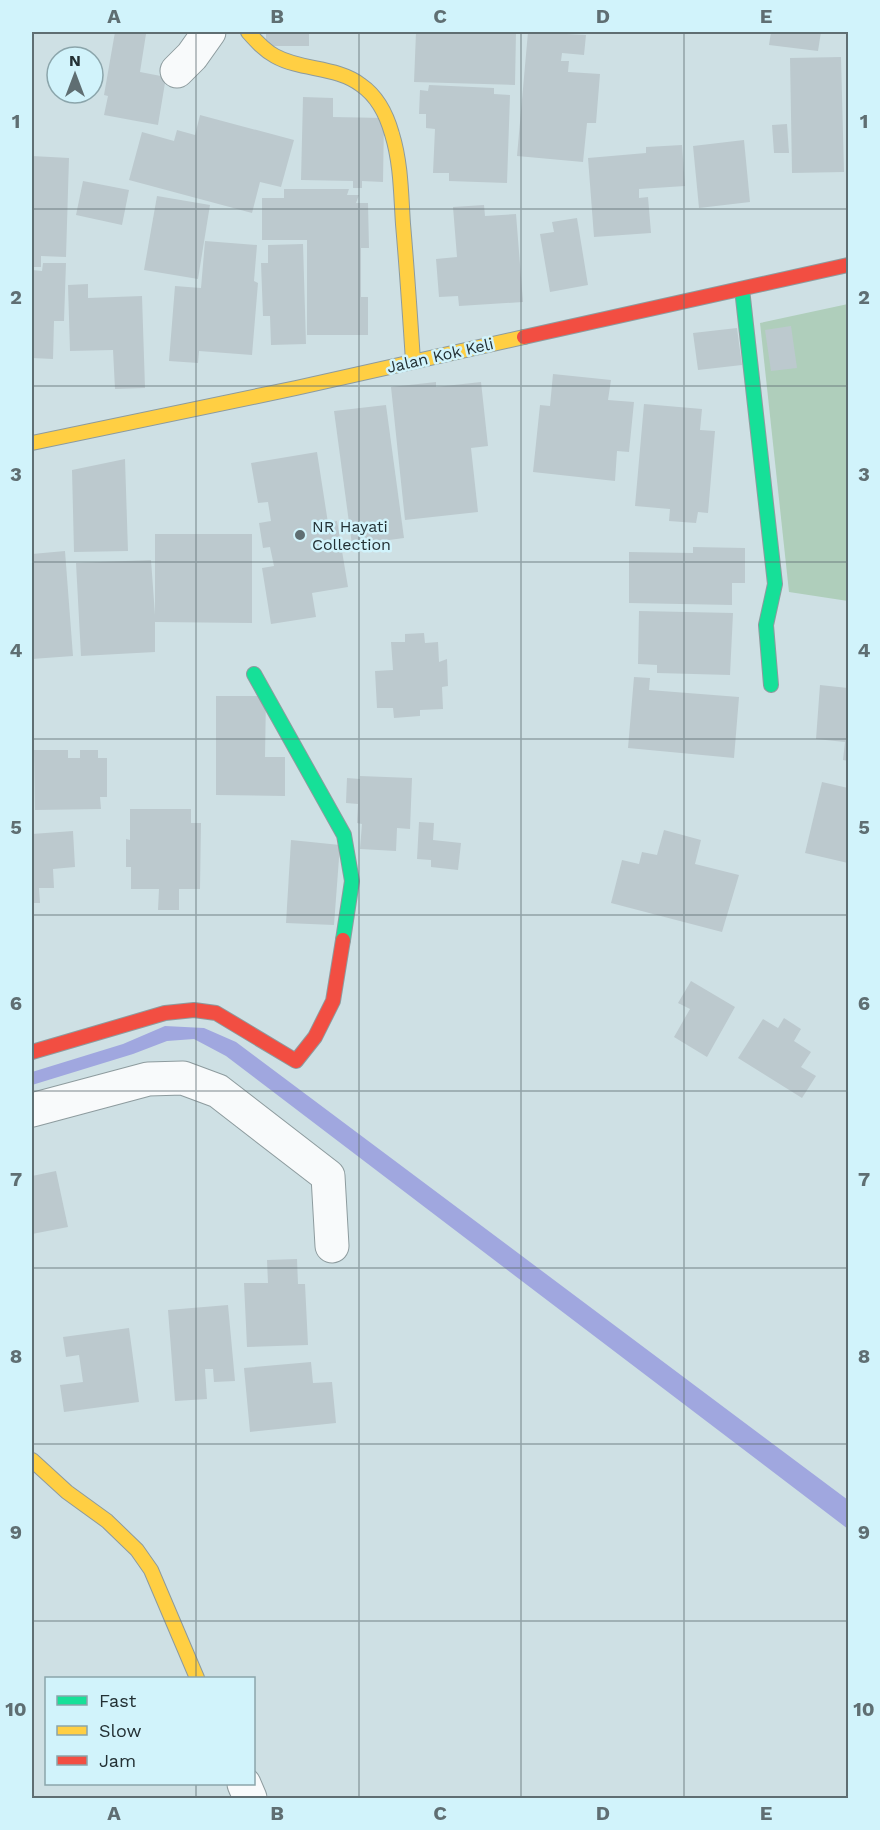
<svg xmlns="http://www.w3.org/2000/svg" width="880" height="1830" font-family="'Work Sans',sans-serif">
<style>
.green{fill:#afcebb}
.water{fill:#a0a7df}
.building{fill:#bcc9ce}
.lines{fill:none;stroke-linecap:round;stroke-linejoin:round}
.street-casing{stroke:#8d9b9e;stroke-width:35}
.fast-casing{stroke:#8d9b9e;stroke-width:16}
.slow-casing{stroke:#8d9b9e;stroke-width:16}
.jam-casing{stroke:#8d9b9e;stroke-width:16}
.street{stroke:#f8fafb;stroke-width:33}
.fast{stroke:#16e098;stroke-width:14}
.slow{stroke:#ffcf43;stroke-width:14}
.jam{stroke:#f24e42;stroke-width:14}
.grid{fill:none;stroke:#5f6e72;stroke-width:1.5;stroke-opacity:0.55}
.poi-dot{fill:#5f6e72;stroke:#d1f3fb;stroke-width:2}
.labels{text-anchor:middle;stroke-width:5;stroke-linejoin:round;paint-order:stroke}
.street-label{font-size:16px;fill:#233034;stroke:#d1f3fb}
.poi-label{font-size:16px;fill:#233034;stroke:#d1f3fb;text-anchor:start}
.neatline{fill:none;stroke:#5f6e72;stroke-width:2}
.grid-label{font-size:20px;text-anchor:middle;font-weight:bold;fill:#5f6e72}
</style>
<rect width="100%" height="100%" fill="#cee0e4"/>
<polygon class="green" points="848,304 848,601 789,592 760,323"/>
<polygon class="water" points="165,1026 204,1028 236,1042 848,1500 848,1529 226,1056 194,1039 167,1041 133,1054 32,1085 32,1072 123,1044"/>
<g class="building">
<polygon points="115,32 132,32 146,34 140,72 166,77 158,125 104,115 108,96 104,95"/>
<rect x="266" y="32" width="43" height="14"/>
<polygon points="416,32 516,32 515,85 414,82"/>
<polygon points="528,32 586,35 584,55 562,53 561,61 569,61 568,72 600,74 596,123 587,123 583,162 517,156"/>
<polygon points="771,32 821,32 818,51 769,45"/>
<polygon points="841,57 844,172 792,173 790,58"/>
<polygon points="429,85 494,88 494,94 510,95 507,183 449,181 449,173 433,173 435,129 426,128 426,114 419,114 420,90 428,91"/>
<polygon points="303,97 333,98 333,117 384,118 383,182 362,181 362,188 353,188 353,181 301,180"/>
<polygon points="200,115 294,140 281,187 260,182 252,213 129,180 142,132 174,141 177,130 195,135"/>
<polygon points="787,124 789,153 774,153 772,125"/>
<polygon points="744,140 750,202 699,208 693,146"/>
<polygon points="682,145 685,186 639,189 639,198 648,197 651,233 594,237 588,158 646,153 646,147"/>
<polygon points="32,156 69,158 66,257 41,256 41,267 32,267"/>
<polygon points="83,181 129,190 122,225 76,215"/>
<polygon points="284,189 349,189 347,195 359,195 356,203 368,203 369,248 361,248 361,297 368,297 368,335 307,335 307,240 262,240 262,198 284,198"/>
<polygon points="157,196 210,205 198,279 144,270"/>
<polygon points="484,205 485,216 516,214 523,302 459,306 458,296 439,297 436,259 457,257 453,207"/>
<polygon points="577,218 588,285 550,292 540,234 554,232 552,222"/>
<polygon points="205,241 257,245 254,281 258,283 252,355 199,351 198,363 169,361 175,286 201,288"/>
<polygon points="303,244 306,344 271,345 270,316 263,316 261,263 268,263 268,245"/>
<polygon points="43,263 66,263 64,321 54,321 53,359 32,358 32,270 42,271"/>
<polygon points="88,284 88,298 142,296 145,388 115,389 113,350 70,351 68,285"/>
<polygon points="791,326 797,368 771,371 765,330"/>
<polygon points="737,328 742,365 698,370 693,333"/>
<polygon points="553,374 611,380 608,400 634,402 629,452 617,451 615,481 533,472 540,405 550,406"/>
<polygon points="436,382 436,387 481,382 488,446 471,448 478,512 405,520 391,387"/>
<polygon points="644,404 702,409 700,430 715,431 708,513 698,512 696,523 669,521 670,509 635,506"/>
<polygon points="386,405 404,538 352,545 334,411"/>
<polygon points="317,452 328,523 337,521 348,587 312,593 316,617 271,624 262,568 274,566 270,547 263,548 259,523 271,521 268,502 258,503 251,463"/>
<polygon points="125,459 128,551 74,552 72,470"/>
<polygon points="155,534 252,534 252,623 155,622 155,652 81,656 76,563 151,560 155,615"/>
<polygon points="693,547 745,548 745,583 732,583 732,605 629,603 629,552 693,553"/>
<polygon points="65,551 73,656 32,659 32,554"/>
<polygon points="639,611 733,613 730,675 657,673 657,665 638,664"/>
<polygon points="424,633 425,643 438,642 439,662 447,659 448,686 442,687 443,709 420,710 420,716 394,718 393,708 377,708 375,671 393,670 391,642 405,642 405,634"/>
<polygon points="634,677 650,678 649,690 739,697 734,758 628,748"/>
<polygon points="820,685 848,688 848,761 843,760 845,742 816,739"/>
<polygon points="216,696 266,696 265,757 285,757 285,796 216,795"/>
<polygon points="34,750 68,750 68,758 80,758 80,750 98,750 98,758 107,758 107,797 100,797 101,809 35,810"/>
<polygon points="360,776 412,778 410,829 397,828 396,851 360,849 362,824 357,823 358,804 346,803 347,778 360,779"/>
<polygon points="822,782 848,788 848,863 805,853"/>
<polygon points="130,809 191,809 191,823 201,823 200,889 179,889 179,910 158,910 159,889 131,889 131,867 126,867 126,839 130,840"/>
<polygon points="419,822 434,823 433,840 461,843 458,870 431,867 431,860 417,859"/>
<polygon points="664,830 701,840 695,864 739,875 722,932 611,903 622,860 639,864 642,852 657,855"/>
<polygon points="73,831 75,867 53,869 54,888 39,888 40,903 32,903 32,834"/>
<polygon points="291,840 340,845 334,925 286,923"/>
<polygon points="691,981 735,1007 707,1057 674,1037 690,1009 678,1003"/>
<polygon points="784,1018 801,1029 794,1041 811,1052 801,1067 816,1076 802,1098 738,1058 763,1019 778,1028"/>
<polygon points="56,1171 68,1227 32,1234 32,1176"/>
<polygon points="297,1259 298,1284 305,1284 308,1345 247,1347 244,1283 268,1283 267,1260"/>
<polygon points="228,1305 235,1381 214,1382 213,1369 205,1369 207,1399 175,1401 168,1310"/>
<polygon points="129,1328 139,1402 64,1412 60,1385 83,1382 79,1355 66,1357 63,1337"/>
<polygon points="311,1362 313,1383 332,1382 336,1423 250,1432 244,1368"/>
</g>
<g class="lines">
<defs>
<g id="street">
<polyline points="177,71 192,56 209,32"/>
<polyline points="32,1110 148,1079 183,1078 218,1091 328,1176 332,1246"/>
<polyline points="244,1784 250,1798"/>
</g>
<g id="fast">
<polyline points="742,289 775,584 766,625 771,685"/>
<polyline points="254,674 344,835 352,881 343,940"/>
</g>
<g id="slow">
<path d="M 248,32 C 256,41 264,50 275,56 C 302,71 336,66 361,85 C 377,96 387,116 392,134 C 401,163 401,194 403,224 C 407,270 410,315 413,361"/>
<polyline points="32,443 296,388 524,337"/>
<polyline points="32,1460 67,1492 107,1521 137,1550 151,1570 197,1678"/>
</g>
<g id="jam">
<polyline points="524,337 848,265"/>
<polyline points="32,1052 165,1013 194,1010 216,1013 296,1061 315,1037 333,1001 343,940"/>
</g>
</defs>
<use href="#street" class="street-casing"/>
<use href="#fast" class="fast-casing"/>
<use href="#slow" class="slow-casing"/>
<use href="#jam" class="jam-casing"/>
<use href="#street" class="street"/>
<use href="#fast" class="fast"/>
<use href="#slow" class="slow"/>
<use href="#jam" class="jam"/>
</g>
<path class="grid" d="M 196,32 L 196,1678M 359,32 L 359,1798M 521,32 L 521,1798M 684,32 L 684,1798M 32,209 L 848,209M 32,386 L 848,386M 32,562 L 848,562M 32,739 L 848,739M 32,915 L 848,915M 32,1091 L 848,1091M 32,1268 L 848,1268M 32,1444 L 848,1444M 32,1621 L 848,1621M 196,1784 L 196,1798"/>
<circle class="poi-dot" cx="300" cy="535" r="6"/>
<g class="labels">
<g class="street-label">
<text transform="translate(440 355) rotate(-13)" y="6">Jalan Kok Keli</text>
</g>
<g class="poi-label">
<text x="312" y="532">NR Hayati<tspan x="312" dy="18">Collection</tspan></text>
</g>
</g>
<rect width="880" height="1830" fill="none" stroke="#d1f3fb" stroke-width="66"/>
<rect x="45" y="1677" width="210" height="108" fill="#d1f3fb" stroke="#8ba5ab" stroke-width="1.5"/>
<rect x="57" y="1696" width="30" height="9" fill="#16e098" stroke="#8ba5ab" stroke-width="1.5"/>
<text x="99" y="1707" font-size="18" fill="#233034">Fast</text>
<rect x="57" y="1726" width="30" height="9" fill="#ffcf43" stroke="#8ba5ab" stroke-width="1.5"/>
<text x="99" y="1737" font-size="18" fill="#233034">Slow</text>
<rect x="57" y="1756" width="30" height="9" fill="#f24e42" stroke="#8ba5ab" stroke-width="1.5"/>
<text x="99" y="1767" font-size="18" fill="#233034">Jam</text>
<g transform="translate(75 75)"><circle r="28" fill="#d1f3fb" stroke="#8ba5ab" stroke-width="1.5"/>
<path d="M0-4.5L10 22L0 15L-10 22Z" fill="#5f6e72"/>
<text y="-9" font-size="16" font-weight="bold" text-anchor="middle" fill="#233034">N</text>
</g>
<rect x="33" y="33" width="814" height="1764" class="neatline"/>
<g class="grid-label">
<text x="114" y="23">A</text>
<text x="277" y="23">B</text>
<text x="440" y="23">C</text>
<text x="603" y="23">D</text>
<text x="766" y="23">E</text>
<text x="16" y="128">1</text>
<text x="864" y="128">1</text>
<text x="16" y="304">2</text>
<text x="864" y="304">2</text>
<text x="16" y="481">3</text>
<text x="864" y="481">3</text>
<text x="16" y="657">4</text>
<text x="864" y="657">4</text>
<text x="16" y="834">5</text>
<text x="864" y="834">5</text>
<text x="16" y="1010">6</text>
<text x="864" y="1010">6</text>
<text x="16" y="1186">7</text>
<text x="864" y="1186">7</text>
<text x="16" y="1363">8</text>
<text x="864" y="1363">8</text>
<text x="16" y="1539">9</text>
<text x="864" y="1539">9</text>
<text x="16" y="1716">10</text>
<text x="864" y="1716">10</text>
<text x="114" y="1820">A</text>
<text x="277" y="1820">B</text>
<text x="440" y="1820">C</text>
<text x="603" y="1820">D</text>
<text x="766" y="1820">E</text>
</g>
</svg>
